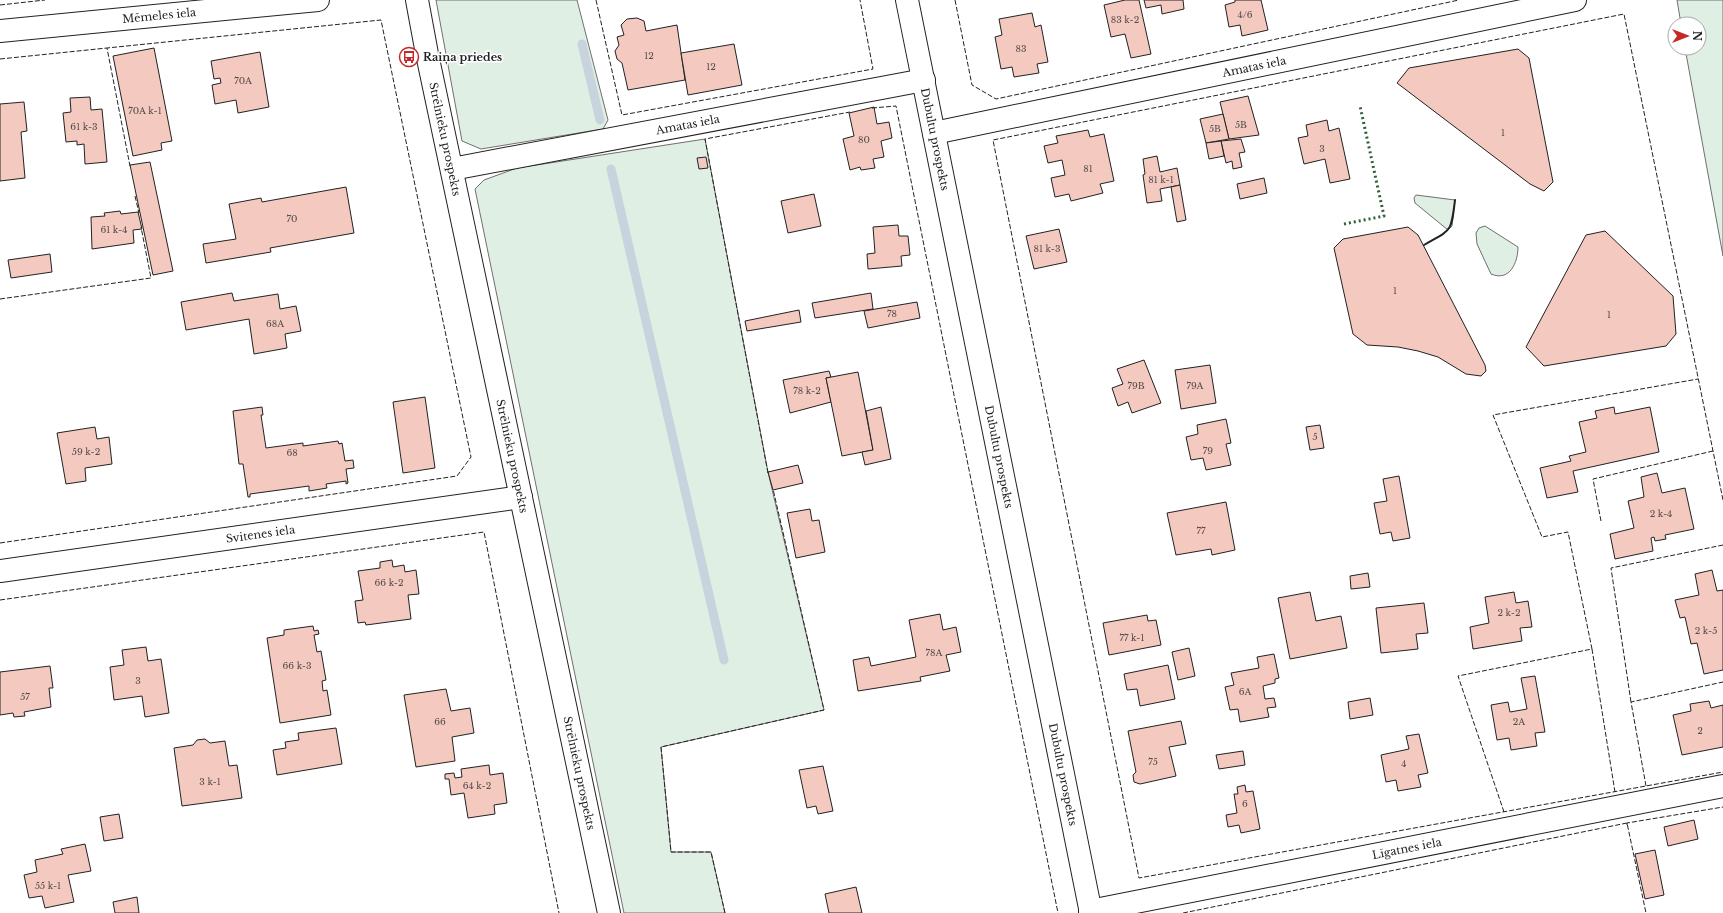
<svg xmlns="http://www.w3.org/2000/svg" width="1723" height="913" font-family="'Libre Baskerville',serif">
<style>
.green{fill:#e0efe3;stroke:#6f6f6f}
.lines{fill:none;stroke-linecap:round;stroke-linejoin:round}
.stream{stroke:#c7d3dd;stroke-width:9}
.building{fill:#f3c9c0;stroke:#222}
.street-casing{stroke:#222;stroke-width:24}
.primary-casing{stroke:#222;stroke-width:24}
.street{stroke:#fff;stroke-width:22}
.primary{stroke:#fff;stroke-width:22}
.hedge{stroke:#2f5e38;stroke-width:3;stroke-dasharray:2 3;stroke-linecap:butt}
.fence{stroke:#222;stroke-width:1;stroke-dasharray:5 2;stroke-linecap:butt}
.wall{stroke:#222;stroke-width:2}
.labels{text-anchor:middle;stroke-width:3;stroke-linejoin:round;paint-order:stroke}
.number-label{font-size:9px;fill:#564c4a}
.street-label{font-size:11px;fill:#222;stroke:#fff}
.poi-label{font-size:11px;font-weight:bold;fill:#222;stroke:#fff;text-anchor:start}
</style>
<rect width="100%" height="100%" fill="#fff"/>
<g class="green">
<polygon points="436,0 577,0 608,120 603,129 481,149 462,141"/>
<polygon points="1677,0 1723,0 1723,256 1685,48 1699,48 1699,24 1681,24"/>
<polygon points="705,139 768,472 824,710 661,747 671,852 711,852 725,913 624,913 475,189 484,180 517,168"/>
<polygon points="1416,195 1455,200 1452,226 1448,230 1415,203 1414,198"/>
<path d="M 1485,226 L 1518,247 C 1518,262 1510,282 1491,274 L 1477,244 L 1476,233 L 1479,228 Z"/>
</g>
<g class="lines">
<g class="stream">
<polyline points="582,44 600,120"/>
<polyline points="611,169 724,660"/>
</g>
</g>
<g class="building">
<polygon points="1125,0 1139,0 1151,54 1131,58 1125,34 1111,37 1104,5"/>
<polygon points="1144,0 1183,0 1184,9 1162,14 1161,5 1146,8"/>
<polygon points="1235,0 1261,0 1268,30 1242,36 1240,25 1229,27 1225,5 1235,2"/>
<polygon points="1032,13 1035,27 1041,25 1048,62 1037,64 1039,73 1014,77 1012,67 1001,69 995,37 1002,35 999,19"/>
<polygon points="637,18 644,21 646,31 677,25 685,80 628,90 622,63 617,59 615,51 619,45 617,37 624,35 621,25 627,19"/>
<polygon points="734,44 742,85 688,95 681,53"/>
<polygon points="154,48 172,141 161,143 162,150 133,156 113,56"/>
<polygon points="1518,49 1529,58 1553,182 1544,191 1530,184 1397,83 1409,68"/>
<polygon points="260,52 269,107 238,113 236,100 215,104 212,85 221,83 220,78 214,79 211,61"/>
<polygon points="1248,96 1259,135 1229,139 1220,102"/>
<polygon points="90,97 91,110 102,109 107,162 85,164 84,144 77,145 77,141 66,142 63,113 71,112 70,98"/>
<polygon points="24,102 27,131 21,132 25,178 0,181 0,104"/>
<polygon points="874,107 877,124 889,122 892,138 881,141 884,157 873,159 875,168 861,170 860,167 850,170 843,139 854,136 849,113"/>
<polygon points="1223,114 1229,139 1206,143 1200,119"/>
<polygon points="1327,120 1329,131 1339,128 1350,179 1330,183 1325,159 1304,164 1298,138 1308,136 1306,125"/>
<polygon points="1088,130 1090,137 1104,134 1114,181 1100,184 1103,193 1071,201 1069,194 1055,197 1051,178 1065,175 1062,160 1048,163 1044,146 1058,143 1056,136"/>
<polygon points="1241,139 1245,152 1239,153 1242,167 1233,169 1232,161 1226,163 1221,141"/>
<polygon points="1221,141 1224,156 1209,159 1206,143"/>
<polygon points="1157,156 1160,172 1177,168 1180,185 1160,189 1162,201 1147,203 1143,175 1145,174 1143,159"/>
<polygon points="706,157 708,168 699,169 697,158"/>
<polygon points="150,162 173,271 153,275 130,165"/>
<polygon points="1264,178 1267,193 1240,199 1237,184"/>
<polygon points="1180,185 1186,220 1177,222 1171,187"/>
<polygon points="346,187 354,233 270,248 271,252 206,263 203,244 236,239 229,204 261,198 262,202"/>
<polygon points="814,194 821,226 788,233 781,201"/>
<polygon points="120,211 121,214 138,212 142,229 133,230 134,243 92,249 91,217 105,216 104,213"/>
<polygon points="898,225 899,236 908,236 910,255 901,256 902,266 868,269 867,254 875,253 873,227"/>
<polygon points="1408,227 1418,235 1485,365 1486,371 1481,376 1466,374 1438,357 1418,351 1398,347 1367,345 1353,334 1334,248 1343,239"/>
<polygon points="1059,229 1067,262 1034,269 1026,236"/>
<polygon points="1605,231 1673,296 1676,334 1666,346 1544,366 1526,347 1586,235"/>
<polygon points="50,254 52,272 11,278 8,260"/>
<polygon points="232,293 234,301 278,294 280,309 296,306 301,331 285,334 287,348 254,354 249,319 186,330 181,302"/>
<polygon points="871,293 873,309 815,318 812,303"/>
<polygon points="917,302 920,318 868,328 864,311"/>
<polygon points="799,310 801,322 747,331 745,321"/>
<polygon points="1144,360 1161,403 1132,413 1128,402 1118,406 1112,388 1123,384 1117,369"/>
<polygon points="1210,365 1216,403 1181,409 1175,370"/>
<polygon points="829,371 831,377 826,378 831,402 790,413 783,380"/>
<polygon points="858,372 873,450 842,456 826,378"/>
<polygon points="425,397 435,468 403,473 393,402"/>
<polygon points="262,407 263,415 261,415 266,448 303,443 303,446 338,441 339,444 342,443 345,461 353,460 354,468 346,469 348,483 346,484 346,481 326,484 327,488 309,491 309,486 250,494 250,497 248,497 243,464 239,464 233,411"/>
<polygon points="881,407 891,459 865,465 862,452 873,450 866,411"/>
<polygon points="1614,407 1615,414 1650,407 1659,452 1573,471 1578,492 1547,498 1540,468 1571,461 1569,456 1586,452 1579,422 1597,418 1595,411"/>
<polygon points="1226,419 1231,443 1226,444 1231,465 1206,470 1203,458 1191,460 1186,437 1198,434 1197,425"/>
<polygon points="1320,425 1324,448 1310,450 1306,427"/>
<polygon points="95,427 97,439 109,437 112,464 85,468 86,481 66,484 57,433"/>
<polygon points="798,465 803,483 773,490 768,472"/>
<polygon points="1657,473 1662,493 1685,488 1694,529 1665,535 1666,539 1655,541 1654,537 1651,538 1653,551 1615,559 1610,534 1634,528 1628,501 1644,497 1641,477"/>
<polygon points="1399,476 1410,538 1393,541 1391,532 1380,534 1374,503 1387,501 1383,479"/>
<polygon points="1226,502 1235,550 1212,555 1211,549 1176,555 1167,513"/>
<polygon points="810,509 812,521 819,520 825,552 796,558 787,513"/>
<polygon points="392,560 393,567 404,565 405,572 416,570 419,594 408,595 411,619 366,625 365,622 358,623 355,601 363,600 358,571 380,568 380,562"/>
<polygon points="1712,570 1717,591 1723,590 1723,670 1704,674 1697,643 1691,644 1685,617 1680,618 1675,600 1699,595 1695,574"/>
<polygon points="1368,573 1370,587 1351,589 1350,576"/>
<polygon points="1310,592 1316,621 1341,616 1347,648 1290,659 1278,598"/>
<polygon points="1514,592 1516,603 1528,601 1532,627 1520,628 1522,641 1473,649 1470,627 1489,623 1485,597"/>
<polygon points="1424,603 1428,633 1416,634 1418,649 1381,653 1376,608"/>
<polygon points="940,614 943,630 956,627 961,652 946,655 950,671 920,677 921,681 858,691 853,660 869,657 871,666 916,657 909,620"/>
<polygon points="1147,615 1148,621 1156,620 1161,645 1109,655 1103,623"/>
<polygon points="313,626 314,631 318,630 319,634 314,635 317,652 321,651 326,680 322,681 323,691 327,690 331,715 280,723 267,638 284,635 284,630"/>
<polygon points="146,647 148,661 161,659 169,713 145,717 142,696 114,700 110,667 124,665 122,650"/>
<polygon points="1189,648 1195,676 1178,680 1172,652"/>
<polygon points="1274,654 1279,678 1275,679 1275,683 1263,686 1265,699 1274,698 1276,707 1267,708 1269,717 1240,722 1238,709 1230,710 1225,687 1234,685 1231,673 1259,668 1257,657"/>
<polygon points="1168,665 1175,699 1140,706 1137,689 1127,690 1124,674"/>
<polygon points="50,666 53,688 49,688 51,707 24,712 25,716 14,717 13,713 0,715 0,672"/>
<polygon points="1535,676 1545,732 1535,733 1537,746 1511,750 1509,738 1497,740 1491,705 1508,702 1510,712 1527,709 1521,678"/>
<polygon points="446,689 451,711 470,708 474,733 452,737 455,761 416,767 404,695"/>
<polygon points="1370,698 1373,715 1350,719 1348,702"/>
<polygon points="1709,701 1711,708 1723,705 1723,747 1682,755 1673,715 1691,711 1690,704"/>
<polygon points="1181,721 1186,744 1169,747 1176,776 1140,784 1134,782 1133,775 1136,772 1128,731"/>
<polygon points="336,728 342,764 277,775 273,750 286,748 285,742 299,740 298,733"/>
<polygon points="1419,734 1428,773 1418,775 1421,787 1398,791 1396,780 1386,782 1381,755 1409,749 1406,736"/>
<polygon points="205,739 210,743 225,741 229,766 237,765 242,798 182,806 174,748 193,745 197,740"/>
<polygon points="1243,751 1245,765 1219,769 1216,755"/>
<polygon points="489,765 490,775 503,773 507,803 494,805 495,814 468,818 464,793 451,795 449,779 445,779 445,774 454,773 455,778 462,777 461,769"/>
<polygon points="823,766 833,811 818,814 816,806 807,808 799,770"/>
<polygon points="1245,785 1246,792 1253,791 1260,829 1241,833 1239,825 1228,827 1226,815 1237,813 1234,794 1238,794 1237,787"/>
<polygon points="119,814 123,838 104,841 100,817"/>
<polygon points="1694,820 1698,839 1668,846 1664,827"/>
<polygon points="85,844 91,871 68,875 74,902 45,908 42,896 29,898 24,875 37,872 35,860 63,854 61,849"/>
<polygon points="1655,850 1664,895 1645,899 1635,854"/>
<polygon points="856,887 862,913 829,913 825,894"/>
<polygon points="137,897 139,913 115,913 113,902"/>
</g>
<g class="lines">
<defs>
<g id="street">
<path id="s1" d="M 0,31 L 318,0"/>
<path id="s2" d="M 934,133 L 1575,0"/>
<path id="s3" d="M 452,169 L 924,80"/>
<path id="s4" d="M 0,571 L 521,497"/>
<path id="s5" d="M 1090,911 L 1723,786"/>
</g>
<g id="primary">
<path id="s6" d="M 417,0 L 427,54 L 609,913"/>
<path id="s7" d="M 907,0 L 1091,913"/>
</g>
</defs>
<use href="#street" class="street-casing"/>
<use href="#primary" class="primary-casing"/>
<use href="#street" class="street"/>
<use href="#primary" class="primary"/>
<polyline class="hedge" points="1344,224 1384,216 1360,106"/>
<g class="fence">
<polyline points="596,0 622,115 873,69 860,0"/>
<polyline points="955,0 972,85 996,99 1459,0"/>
<polyline points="0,5 45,0"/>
<polyline points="0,59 107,48"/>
<polyline points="872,108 896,106 1058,913"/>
<polyline points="135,196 139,213"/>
<polyline points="0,299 151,278 141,227"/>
<polyline points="768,473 705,139 850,112"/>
<polyline points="1723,500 1624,14 993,140 1139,878 1723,772"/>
<polyline points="1601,521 1593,479 1713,451"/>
<polyline points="0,543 457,476 471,457 381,20 107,48 130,166"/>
<polyline points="0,600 484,532 559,913"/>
<polyline points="1592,649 1615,792"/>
<polyline points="1631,702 1611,568 1723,545"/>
<polyline points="1646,786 1631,702 1723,682"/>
<polyline points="1504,812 1458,676 1592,649 1568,532 1542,537 1493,415 1698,379"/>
<polyline points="1627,825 1627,823 1723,807"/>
<polyline points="725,913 711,852 671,852 661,747 824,710 773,489"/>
<polyline points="1183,913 1627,823 1646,913"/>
</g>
<path class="wall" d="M 1424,245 C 1452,229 1451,233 1455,200"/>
</g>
<defs>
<symbol id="bus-ring" viewBox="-11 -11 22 22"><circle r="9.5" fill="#fff" stroke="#c62828" stroke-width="1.5"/><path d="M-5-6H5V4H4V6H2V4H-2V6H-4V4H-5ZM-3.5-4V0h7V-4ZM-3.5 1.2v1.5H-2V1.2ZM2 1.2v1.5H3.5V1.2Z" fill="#c62828"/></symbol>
</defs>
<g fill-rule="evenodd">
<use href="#bus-ring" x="398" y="46" width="22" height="22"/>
</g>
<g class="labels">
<g class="number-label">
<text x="1245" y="18">4/6</text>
<text x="1125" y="23">83 k-2</text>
<text x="1021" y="52">83</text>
<text x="649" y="59">12</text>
<text x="711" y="70">12</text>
<text x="243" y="84">70A</text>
<text x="145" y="114">70A k-1</text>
<text x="1241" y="128">5B</text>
<text x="84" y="130">61 k-3</text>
<text x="1215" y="132">5B</text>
<text x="1503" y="136">1</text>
<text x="864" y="143">80</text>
<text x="1322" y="152">3</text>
<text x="1088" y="172">81</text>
<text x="1161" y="183">81 k-1</text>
<text x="292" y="222">70</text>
<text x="114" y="233">61 k-4</text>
<text x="1047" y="252">81 k-3</text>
<text x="1395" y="294">1</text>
<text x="892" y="317">78</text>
<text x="1609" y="318">1</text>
<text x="275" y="327">68A</text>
<text x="1136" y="389">79B</text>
<text x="1195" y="389">79A</text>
<text x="807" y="394">78 k-2</text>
<text x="1315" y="440">5</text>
<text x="1208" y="454">79</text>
<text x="86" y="455">59 k-2</text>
<text x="292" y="456">68</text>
<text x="1661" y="517">2 k-4</text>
<text x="1201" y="534">77</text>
<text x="389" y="586">66 k-2</text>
<text x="1509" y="616">2 k-2</text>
<text x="1706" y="634">2 k-5</text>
<text x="1132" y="641">77 k-1</text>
<text x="934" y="656">78A</text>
<text x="297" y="669">66 k-3</text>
<text x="138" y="684">3</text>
<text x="1245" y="695">6A</text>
<text x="25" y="700">57</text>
<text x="440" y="725">66</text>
<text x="1519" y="725">2A</text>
<text x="1700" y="734">2</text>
<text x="1153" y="765">75</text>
<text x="1404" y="767">4</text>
<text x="210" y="785">3 k-1</text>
<text x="477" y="789">64 k-2</text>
<text x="1245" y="807">6</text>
<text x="48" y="889">55 k-1</text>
</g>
<g class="street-label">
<text dy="4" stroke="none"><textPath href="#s1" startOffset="160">Mēmeles iela</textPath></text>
<text dy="4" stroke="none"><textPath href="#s2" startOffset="327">Amatas iela</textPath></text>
<text dy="4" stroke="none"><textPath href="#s3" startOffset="240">Amatas iela</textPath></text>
<text dy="4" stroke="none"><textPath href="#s7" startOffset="142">Dubultu prospekts</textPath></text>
<text dy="4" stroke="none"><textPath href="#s6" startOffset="142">Strēlnieku prospekts</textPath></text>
<text dy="4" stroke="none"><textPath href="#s6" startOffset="466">Strēlnieku prospekts</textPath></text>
<text dy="4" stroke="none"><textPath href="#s7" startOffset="466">Dubultu prospekts</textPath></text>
<text dy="4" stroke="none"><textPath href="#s4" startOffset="263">Svitenes iela</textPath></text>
<text dy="4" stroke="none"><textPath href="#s6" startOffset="790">Strēlnieku prospekts</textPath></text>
<text dy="4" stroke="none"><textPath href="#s7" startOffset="790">Dubultu prospekts</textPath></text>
<text dy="4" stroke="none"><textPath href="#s5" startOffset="323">Līgatnes iela</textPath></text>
</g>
<g class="poi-label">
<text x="423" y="61">Raiņa priedes</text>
</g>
</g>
<g transform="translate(1687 36) rotate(90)"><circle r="19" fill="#ffffff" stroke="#a7a7a7"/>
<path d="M0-3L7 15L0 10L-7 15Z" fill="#c62828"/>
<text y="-6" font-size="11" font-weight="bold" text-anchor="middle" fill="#222222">N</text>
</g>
</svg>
